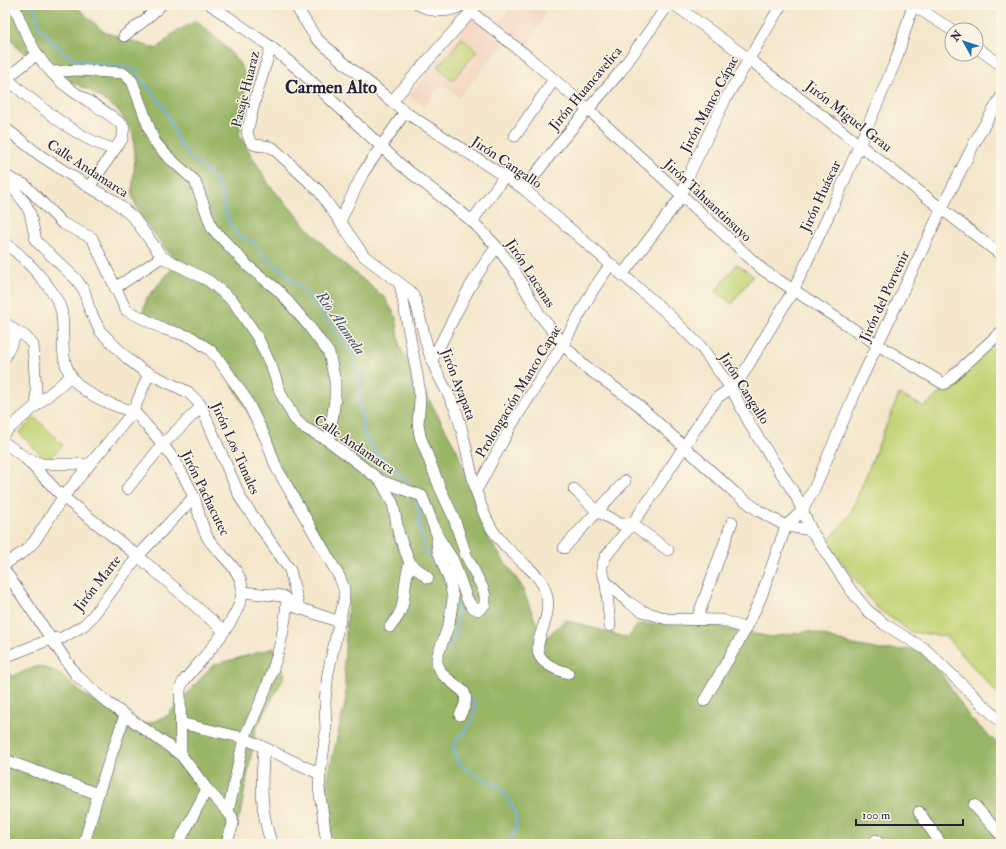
<svg xmlns="http://www.w3.org/2000/svg" width="1006" height="849" font-family="'IM FELL Double Pica',serif">
<style>
.built{fill:#f3d4bf}
.green{fill:#c2d375;stroke:#727a58}
.forest{fill:#99b566;stroke:#5e6c50}
.lines{fill:none;stroke-linecap:round;stroke-linejoin:round}
.stream{stroke:#74b3e7;stroke-width:2}
.minor-casing{stroke:#424051;stroke-width:12}
.minor{stroke:#fff;stroke-width:11}
.labels{text-anchor:middle;stroke-width:3;stroke-linejoin:round;paint-order:stroke}
.street-label{font-size:14px;fill:#22223b;stroke:#fcf5e5}
.water-label{font-size:15px;font-style:italic;fill:#3f5577;stroke:#fcf5e5}
.district-label{font-size:18px;font-weight:bold;fill:#22223b;stroke:#fcf5e5}
</style>
<rect width="100%" height="100%" fill="#fcf5e5"/>
<filter id="ink" filterUnits="userSpaceOnUse"><feTurbulence type="fractalNoise" baseFrequency=".025" numOctaves="2"/><feDisplacementMap in="SourceGraphic" scale="8" xChannelSelector="R" yChannelSelector="G"/><feConvolveMatrix kernelMatrix="1 2 1 2 8 2 1 2 1" color-interpolation-filters="sRGB"/></filter>
<filter id="wash" filterUnits="userSpaceOnUse"><feTurbulence type="fractalNoise" baseFrequency=".012" numOctaves="4" result="noise"/><feDisplacementMap in="SourceGraphic" scale="16" xChannelSelector="R" yChannelSelector="G"/><feGaussianBlur stdDeviation="0.9" result="paint"/><feColorMatrix in="noise" values="0 0 0 0 0 0 0 0 0 0 0 0 0 0 0 0 0 1.4 0 .05"/><feComposite in="paint" operator="in"/></filter>
<g filter="url(#wash)">
<rect width="100%" height="100%" fill="#f4e7cc"/>
<g class="built">
<polygon points="512,5 530,5 546,12 527,49 496,25"/>
<polygon points="473,18 504,44 459,97 443,84 424,107 409,95"/>
</g>
<g class="green">
<polygon points="462,38 477,51 453,80 438,67"/>
<polygon points="737,264 753,276 732,304 716,291"/>
<polygon points="1001,338 1001,694 999,695 945,636 911,632 877,608 827,542 850,515 899,394 924,407"/>
<polygon points="35,417 63,445 47,461 19,433"/>
</g>
<g class="forest">
<path d="M 5,5 L 75,5 L 104,32 L 157,49 L 172,34 L 196,21 C 208,31 241,58 244,73 C 248,91 242,117 239,135 L 270,186 L 330,252 L 385,298 L 396,317 L 400,347 L 457,450 L 487,537 L 521,585 L 537,625 L 547,637 L 565,620 L 628,638 L 638,624 L 657,624 L 663,616 L 771,637 L 809,631 L 853,645 L 881,650 L 925,649 L 970,718 L 1001,747 L 1001,844 L 337,844 L 331,836 L 322,803 L 346,699 L 344,665 L 349,588 L 213,351 L 142,314 L 147,298 L 177,263 L 140,216 L 132,195 L 135,157 L 133,133 L 118,110 L 89,90 L 65,79 L 18,49 L 8,34 L 5,27 Z"/>
<polygon points="274,648 285,675 256,729 240,815 227,844 5,844 5,672 12,676 39,666 57,672 83,694 118,715 146,724 167,716 213,665"/>
</g>
<g class="lines">
<g class="stream">
<polyline points="33,5 40,28 62,51 75,59 93,64 106,64 136,70 148,88 164,107 177,138 188,156 213,176 220,188 228,220 238,236 253,242 264,256 299,285 353,354 359,371 359,399 363,432 375,452 406,480 410,487"/>
<polyline points="415,498 419,507 419,525 426,552 438,565"/>
<path d="M 443,653 C 459,643 457,619 458,602"/>
<path d="M 469,698 L 475,703 C 474,709 475,716 472,721 C 468,731 451,739 454,752 C 458,773 487,777 501,789 C 507,795 511,803 514,810 C 519,823 515,833 508,844"/>
</g>
</g>
</g>
<g filter="url(#ink)">
<g class="lines">
<defs>
<g id="minor">
<polyline points="211,5 271,47 298,69 401,165 472,221 497,247 513,268 540,315 563,344 584,366 635,402 735,493 759,511 786,526 811,530"/>
<polyline points="295,5 316,38 343,62 405,112 524,189 668,314 701,347 731,388 752,428 796,496 811,530 850,589 867,610 884,624 925,649 1001,722"/>
<path d="M 419,5 C 434,13 448,13 463,5"/>
<polyline points="675,5 749,59 1001,255"/>
<polyline points="913,5 952,30"/>
<polyline points="471,12 527,56 589,110 763,270 878,345 944,384 1001,332"/>
<polyline points="124,36 145,20 161,5"/>
<path d="M 271,47 L 256,96 L 247,132 C 252,152 259,142 273,148 L 319,191 L 364,256 L 410,291 L 414,297 C 421,318 424,340 432,361 C 439,379 450,395 457,413 C 468,448 471,485 486,518 C 493,534 505,547 518,558 C 529,569 542,577 546,593 C 557,629 509,656 568,673"/>
<polyline points="976,47 1001,65"/>
<polyline points="52,72 77,70 123,73 132,81 154,141 166,155 195,181 212,228 249,267 279,291 308,325 329,353 335,381 335,399 329,441"/>
<path d="M 5,77 C 30,99 82,143 115,149 L 122,139 L 124,127 C 111,113 90,103 74,92 C 41,69 28,42 14,5"/>
<polyline points="7,78 37,54"/>
<polyline points="392,101 477,5"/>
<polyline points="5,128 41,156 89,187 113,200 134,218 162,257 209,281 233,301 258,338 272,368 281,394 294,418 303,427 329,441 381,481 422,496 438,537 453,560 467,599 472,607 478,610 482,608 485,604 485,596 483,589 466,555 454,518 440,488 420,436 418,423 420,400 418,380 400,284"/>
<polyline points="515,136 553,81"/>
<polyline points="5,176 25,185 62,223 92,238 126,310 164,329 191,337 210,350 219,360 246,399 266,439 276,467 340,578 344,589 344,600 328,673 325,701 326,733 320,774 319,788 327,844"/>
<polyline points="5,178 25,203 30,213 36,241 76,279 84,290 89,308 100,331 128,359 142,370 188,392 200,404 241,499 290,570 299,608"/>
<polyline points="89,187 115,149"/>
<polyline points="524,189 562,140 620,72 668,5"/>
<polyline points="340,221 363,173 405,112"/>
<polyline points="472,221 504,177"/>
<path d="M 5,243 C 23,256 60,293 62,315 C 65,337 59,356 71,376 C 82,393 104,402 122,408 C 125,409 130,410 133,412 C 138,414 142,421 146,425 C 166,446 182,470 194,497 C 199,510 201,528 209,540 C 220,555 244,571 242,592 C 240,620 201,660 183,682 L 180,689 L 181,755"/>
<polyline points="622,275 682,196 686,181 726,98 781,5"/>
<polyline points="115,288 162,257"/>
<polyline points="5,323 17,332 5,357"/>
<polyline points="17,332 25,336 33,345 37,405"/>
<path d="M 432,360 C 453,322 469,281 497,247"/>
<polyline points="5,432 71,376"/>
<polyline points="5,443 24,457 63,497 138,556 224,631"/>
<polyline points="26,458 42,464 89,464"/>
<path d="M 381,481 L 393,504 L 399,535 L 410,563 C 404,577 406,593 402,607 C 400,615 395,621 390,627"/>
<polyline points="127,489 163,444 201,407"/>
<polyline points="574,489 597,511 620,524 632,524 668,550"/>
<polyline points="476,491 512,424 563,344 593,290 610,265"/>
<path d="M 437,541 L 438,551 L 450,582 L 453,598 L 449,624 L 437,657 L 437,663 L 442,674 L 464,692 C 468,701 464,707 460,715"/>
<polyline points="564,548 625,481"/>
<polyline points="410,563 428,578"/>
<polyline points="5,564 25,551 34,542 63,497 133,412 149,373"/>
<polyline points="5,571 76,675 108,703 181,755 207,789 228,812 232,817 233,824 226,844"/>
<polyline points="606,582 610,626"/>
<polyline points="293,606 340,622"/>
<polyline points="697,619 732,522"/>
<polyline points="746,629 722,620 667,619 642,611 628,602 606,582 602,573 602,566 606,556 632,524 652,496 704,416 718,397 737,384 794,289 838,195 896,60 913,5"/>
<polyline points="5,657 51,639 62,638 84,625 92,617 138,556 194,497"/>
<polyline points="704,701 746,629 761,597 786,526 802,511 814,489 858,386 942,208 978,136 1001,97"/>
<path d="M 180,723 L 244,738 C 265,695 284,649 287,600 L 283,596 L 242,592"/>
<path d="M 264,748 C 261,781 260,813 272,844"/>
<polyline points="5,760 98,794"/>
<polyline points="974,805 1001,835"/>
<polyline points="228,812 244,738 320,774"/>
<polyline points="919,812 941,844"/>
<polyline points="876,840 879,844"/>
<polyline points="84,844 98,794 125,715"/>
<polyline points="178,844 207,789"/>
</g>
</defs>
<use href="#minor" class="minor-casing"/>
<use href="#minor" class="minor"/>
</g>
</g>
<g class="labels">
<g class="street-label">
<text transform="translate(585 88) rotate(-50)" y="5">Jirón Huancavelica</text>
<text transform="translate(245 89) rotate(-76)" y="5">Pasaje Huaraz</text>
<text transform="translate(709 104) rotate(-62)" y="5">Jirón Manco Cápac</text>
<text transform="translate(849 116) rotate(38)" y="5">Jirón Miguel Grau</text>
<text transform="translate(507 162) rotate(34)" y="5">Jirón Cangallo</text>
<text transform="translate(88 168) rotate(33)" y="5">Calle Andamarca</text>
<text transform="translate(820 196) rotate(-65)" y="5">Jirón Huáscar</text>
<text transform="translate(708 200) rotate(43)" y="5">Jirón Tahuantinsuyo</text>
<text transform="translate(531 273) rotate(57)" y="5">Jirón Lucanas</text>
<text transform="translate(884 296) rotate(-65)" y="5">Jirón del Porvenir</text>
<text transform="translate(459 384) rotate(69)" y="5">Jirón Ayapata</text>
<text transform="translate(745 388) rotate(58)" y="5">Jirón Cangallo</text>
<text transform="translate(518 391) rotate(-59)" y="5">Prolongación Manco Capac</text>
<text transform="translate(355 444) rotate(34)" y="5">Calle Andamarca</text>
<text transform="translate(236 448) rotate(66)" y="5">Jirón Los Tunales</text>
<text transform="translate(206 493) rotate(64)" y="5">Jirón Pachacutec</text>
<text transform="translate(97 583) rotate(-52)" y="5">Jirón Marte</text>
</g>
<g class="water-label">
<text transform="translate(341 323) rotate(55)" y="5">Rio Alameda</text>
</g>
<g class="district-label">
<text x="331" y="93">Carmen Alto</text>
</g>
</g>
<rect width="1006" height="849" fill="none" stroke="#fcf5e5" stroke-width="20"/>
<g transform="translate(964 42) rotate(309)"><circle r="19" fill="#fcf5e5" stroke="#a5a1a1"/>
<path d="M0-3L7 15L0 10L-7 15Z" fill="#1f6fb2"/>
<text y="-6" font-size="11" font-weight="bold" text-anchor="middle" fill="#22223b">N</text>
</g>
<path d="M856 819v6h107v-6" fill="none" stroke="#22223b" stroke-width="2"/>
<text x="862" y="819" font-size="12" fill="#22223b" stroke="#fcf5e5" stroke-width="3" paint-order="stroke">100 m</text>
</svg>
